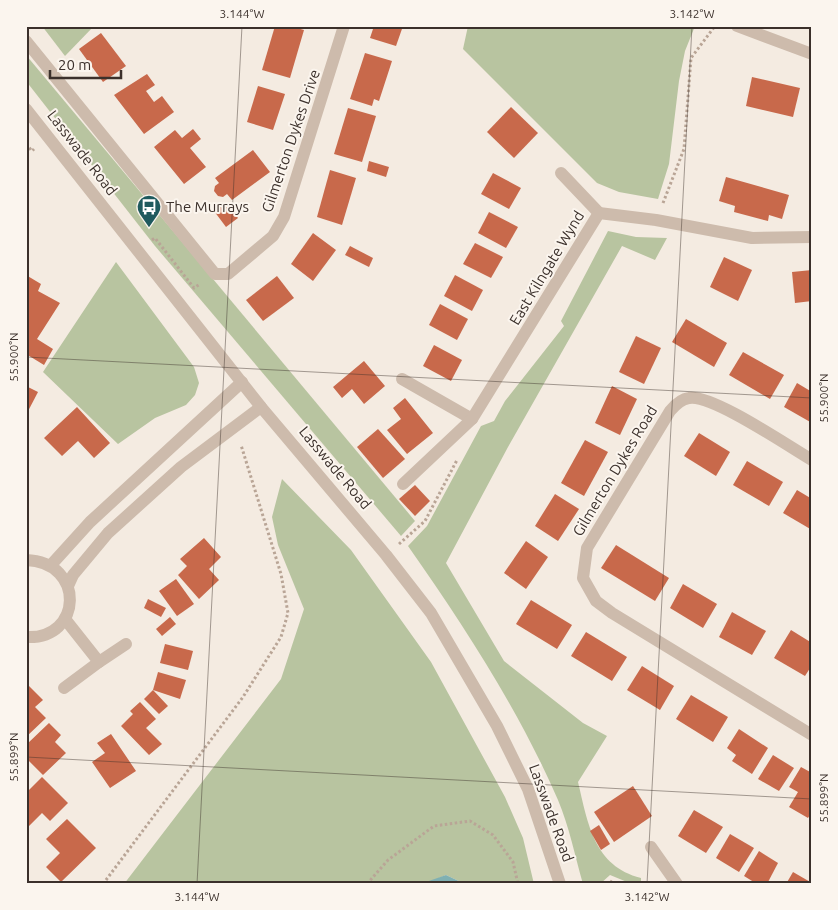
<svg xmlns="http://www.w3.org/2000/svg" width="838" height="910" font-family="Ubuntu,sans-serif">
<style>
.green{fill:#b8c4a0}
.water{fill:#7fb0b2}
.building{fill:#c8694b}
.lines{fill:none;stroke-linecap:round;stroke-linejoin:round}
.path{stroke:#b9a596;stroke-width:3;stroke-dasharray:2.5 2.5;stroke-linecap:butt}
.minor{stroke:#cdbbac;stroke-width:12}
.ticks{fill:none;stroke:#3b302b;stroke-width:1;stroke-opacity:0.45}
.labels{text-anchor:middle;stroke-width:4;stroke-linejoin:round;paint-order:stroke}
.street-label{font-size:15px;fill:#3b302b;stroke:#fbf5ee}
.poi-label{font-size:15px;fill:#3b302b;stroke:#fbf5ee;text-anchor:start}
.neatline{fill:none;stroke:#3b302b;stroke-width:2}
.ticks-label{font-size:12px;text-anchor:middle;fill:#3b302b}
</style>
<rect width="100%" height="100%" fill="#f4ebe1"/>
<g class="green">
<polygon points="42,26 94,26 65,56"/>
<polygon points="468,26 695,26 685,51 679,81 669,164 658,199 619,192 597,183 463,49"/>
<polygon points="26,55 415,521 401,536 155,246 26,81"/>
<path d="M 608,231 L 636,237 L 667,238 L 655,260 L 622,246 L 508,447 L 446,563 L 504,661 L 583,723 L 607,736 L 578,782 C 588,824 594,866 641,878 L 641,884 L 632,884 L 610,875 L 600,884 L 583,884 C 575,856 569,826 558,800 C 519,710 464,626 408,546 L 427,526 L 481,426 L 494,421 L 505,401 L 564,326 L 561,321 Z"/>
<polygon points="116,262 194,367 199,383 195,395 186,405 155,418 118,444 43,372"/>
<polygon points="282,479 351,550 431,662 505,797 523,838 534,884 465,884 446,875 425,884 124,884 281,679 304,609 278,545 272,517"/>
</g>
<polygon class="water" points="446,875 465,884 425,884 426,882"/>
<g class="building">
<polygon points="275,26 290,26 304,30 290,78 262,70"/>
<polygon points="374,26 403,26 396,46 370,38"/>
<polygon points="101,33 126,66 103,82 79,49"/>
<polygon points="365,53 392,61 379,101 374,99 372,106 350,99"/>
<polygon points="147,74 155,85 146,91 154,102 162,96 174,112 144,134 114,95"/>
<polygon points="752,77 800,88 793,117 746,106"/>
<polygon points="258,86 285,94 273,130 247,122"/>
<polygon points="511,107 538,133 514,158 487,132"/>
<polygon points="348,108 376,116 362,162 334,154"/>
<polygon points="193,129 201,139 190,148 206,167 184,184 154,147 175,130 182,138"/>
<polygon points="253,150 270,172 232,200 227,194 223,197 218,196 214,191 215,186 219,183 215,178"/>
<polygon points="369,161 389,167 386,177 367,171"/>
<polygon points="330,170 356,178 342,225 317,217"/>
<polygon points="493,173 521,188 509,209 481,194"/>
<polygon points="726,177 789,195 782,219 769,215 768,221 734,212 735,206 719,201"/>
<polygon points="226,202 238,218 226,227 214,211"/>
<polygon points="489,212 518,227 506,248 478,233"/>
<polygon points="313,233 336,250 313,281 291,264"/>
<polygon points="475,243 503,257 491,278 463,264"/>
<polygon points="350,246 373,258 369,267 345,255"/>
<polygon points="724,257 752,270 738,301 710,287"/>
<polygon points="812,270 812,301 795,303 792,272"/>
<polygon points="26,275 41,284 38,291 60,303 37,339 53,349 44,365 26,354"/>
<polygon points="455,275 483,290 472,311 444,296"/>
<polygon points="277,276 294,298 263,321 246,300"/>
<polygon points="440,304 468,319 457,340 429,325"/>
<polygon points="686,319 727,343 714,367 672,342"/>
<polygon points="636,336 661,348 644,384 619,372"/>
<polygon points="434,345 462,360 451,381 423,366"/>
<polygon points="743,352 784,375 770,399 729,375"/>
<polygon points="364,361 385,386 364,404 352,389 342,398 333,387"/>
<polygon points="797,383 812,392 812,423 784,407"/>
<polygon points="26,386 38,392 26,415"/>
<polygon points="612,386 637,399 620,435 595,423"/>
<polygon points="405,398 433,433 407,454 387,430 401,419 393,408"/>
<polygon points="77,407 110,443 94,458 78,441 62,456 44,438"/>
<polygon points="378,429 405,459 383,478 357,447"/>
<polygon points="699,433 730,452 716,476 684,456"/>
<polygon points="585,440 608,452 584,496 561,483"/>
<polygon points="747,461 783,482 769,506 733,485"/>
<polygon points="415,485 430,501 415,516 399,499"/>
<polygon points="797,490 812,499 812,530 783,513"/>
<polygon points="555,494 579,509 558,541 535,526"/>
<polygon points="204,538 221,557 209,569 219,580 199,599 178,575 187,566 180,559"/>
<polygon points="526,541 548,557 526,589 504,573"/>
<polygon points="616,545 669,578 655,601 601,568"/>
<polygon points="176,579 194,604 177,616 159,591"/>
<polygon points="683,584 717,604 703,628 670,608"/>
<polygon points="148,599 166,608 161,617 144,608"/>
<polygon points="531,600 572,625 557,649 516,624"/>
<polygon points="732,612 766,631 752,655 719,637"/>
<polygon points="170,617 176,624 162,636 156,629"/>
<polygon points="791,630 812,643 812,665 805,676 774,658"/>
<polygon points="586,632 627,657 612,681 571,656"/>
<polygon points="165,644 193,651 188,670 160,663"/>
<polygon points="642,666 674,686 660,710 627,690"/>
<polygon points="158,672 186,680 180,699 153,690"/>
<polygon points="26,683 43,700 35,707 46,718 26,737"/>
<polygon points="153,690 168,706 159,714 144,699"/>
<polygon points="691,695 728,717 713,742 676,719"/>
<polygon points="140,702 156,719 146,728 162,744 149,755 121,726 133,714 130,711"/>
<polygon points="49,723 61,735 55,742 66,753 43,775 26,758 26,745"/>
<polygon points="739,729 768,748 752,774 732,761 736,755 727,748"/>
<polygon points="111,734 136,771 110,788 92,762 105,753 97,743"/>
<polygon points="773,755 794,768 779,791 758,779"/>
<polygon points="801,767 812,773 812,812 808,818 789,807 798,792 789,787"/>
<polygon points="42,777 68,803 50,821 42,813 27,828 26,793"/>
<polygon points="633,786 652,816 614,842 594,812"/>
<polygon points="694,810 723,827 706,853 678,836"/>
<polygon points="67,819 96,848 61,882 46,867 60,853 46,839"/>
<polygon points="599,825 610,844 601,850 590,831"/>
<polygon points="730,834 754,848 739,872 716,858"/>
<polygon points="759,851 778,863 767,884 757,884 744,876"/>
<polygon points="793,872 812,883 812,884 786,884"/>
</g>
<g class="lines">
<g class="path">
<polyline points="26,144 32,151 34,149"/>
<polyline points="663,203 684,149 691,58 715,26"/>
<polyline points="152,240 155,238 194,288 200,284"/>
<polyline points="399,544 425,521 457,460"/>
<polyline points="103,884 243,697 281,637 288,613 281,574 241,445"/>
<polyline points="367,884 388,860 434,826 470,821 493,835 513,862 518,884"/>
<polyline points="606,884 610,881 614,884"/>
</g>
<g class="minor">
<polyline points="737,26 812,54"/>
<polyline points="26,41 215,274 228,274 273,236 284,217 344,26"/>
<polyline points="26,109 261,407 386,555 431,613 497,726 528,789 560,884"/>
<polyline points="561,173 599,213"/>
<polyline points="402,379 472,419"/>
<path d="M 812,460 C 788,446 712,394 689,398 C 681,399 675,405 670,411 L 587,548 L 583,578 L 596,601 L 612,613 L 812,735"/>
<polyline points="403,484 472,419 599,213 656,220 752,238 812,237"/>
<path d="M 26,560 C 86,562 83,640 26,637"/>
<polyline points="51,565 90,522 242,382"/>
<polyline points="68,586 73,575 108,533 181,467 261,407"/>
<polyline points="99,662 126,644"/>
<polyline points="64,688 99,662 65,619"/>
<polyline points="651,847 677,884"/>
</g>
</g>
<path class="ticks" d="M 26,357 L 812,398M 26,757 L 812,799M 197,884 L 242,26M 647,884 L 692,26"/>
<defs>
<symbol id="bus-pin" viewBox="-11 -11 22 30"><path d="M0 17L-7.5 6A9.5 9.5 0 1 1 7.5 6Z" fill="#1f5a5e" stroke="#fbf5ee"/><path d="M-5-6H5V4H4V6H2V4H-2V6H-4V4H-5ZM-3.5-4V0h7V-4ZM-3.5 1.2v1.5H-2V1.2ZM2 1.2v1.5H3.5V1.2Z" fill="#fff"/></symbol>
</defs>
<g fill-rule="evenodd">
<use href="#bus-pin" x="135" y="193" width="28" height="38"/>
</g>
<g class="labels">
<g class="street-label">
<text transform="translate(291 141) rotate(-71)" y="5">Gilmerton Dykes Drive</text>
<text transform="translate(82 153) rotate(52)" y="5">Lasswade Road</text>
<text transform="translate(547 268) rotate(-59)" y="5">East Kilngate Wynd</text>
<text transform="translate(335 468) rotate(50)" y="5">Lasswade Road</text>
<text transform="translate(615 471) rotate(-59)" y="5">Gilmerton Dykes Road</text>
<text transform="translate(551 813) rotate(70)" y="5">Lasswade Road</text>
</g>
<g class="poi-label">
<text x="166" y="212">The Murrays</text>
</g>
</g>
<rect width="838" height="910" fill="none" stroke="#fbf5ee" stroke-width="55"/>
<path d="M50 70v8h71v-8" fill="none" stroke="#3b302b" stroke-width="2.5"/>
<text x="58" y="70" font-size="15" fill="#3b302b" stroke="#fbf5ee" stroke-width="4" paint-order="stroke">20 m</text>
<rect x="28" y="28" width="782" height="854" class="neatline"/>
<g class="ticks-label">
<text x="242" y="18">3.144°W</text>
<text x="692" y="18">3.142°W</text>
<text transform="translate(14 357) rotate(-90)" y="4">55.900°N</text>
<text transform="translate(824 398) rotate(-90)" y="4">55.900°N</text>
<text transform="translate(14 757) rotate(-90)" y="4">55.899°N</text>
<text transform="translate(824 798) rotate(-90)" y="4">55.899°N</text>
<text x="197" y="901">3.144°W</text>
<text x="647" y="901">3.142°W</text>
</g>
</svg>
